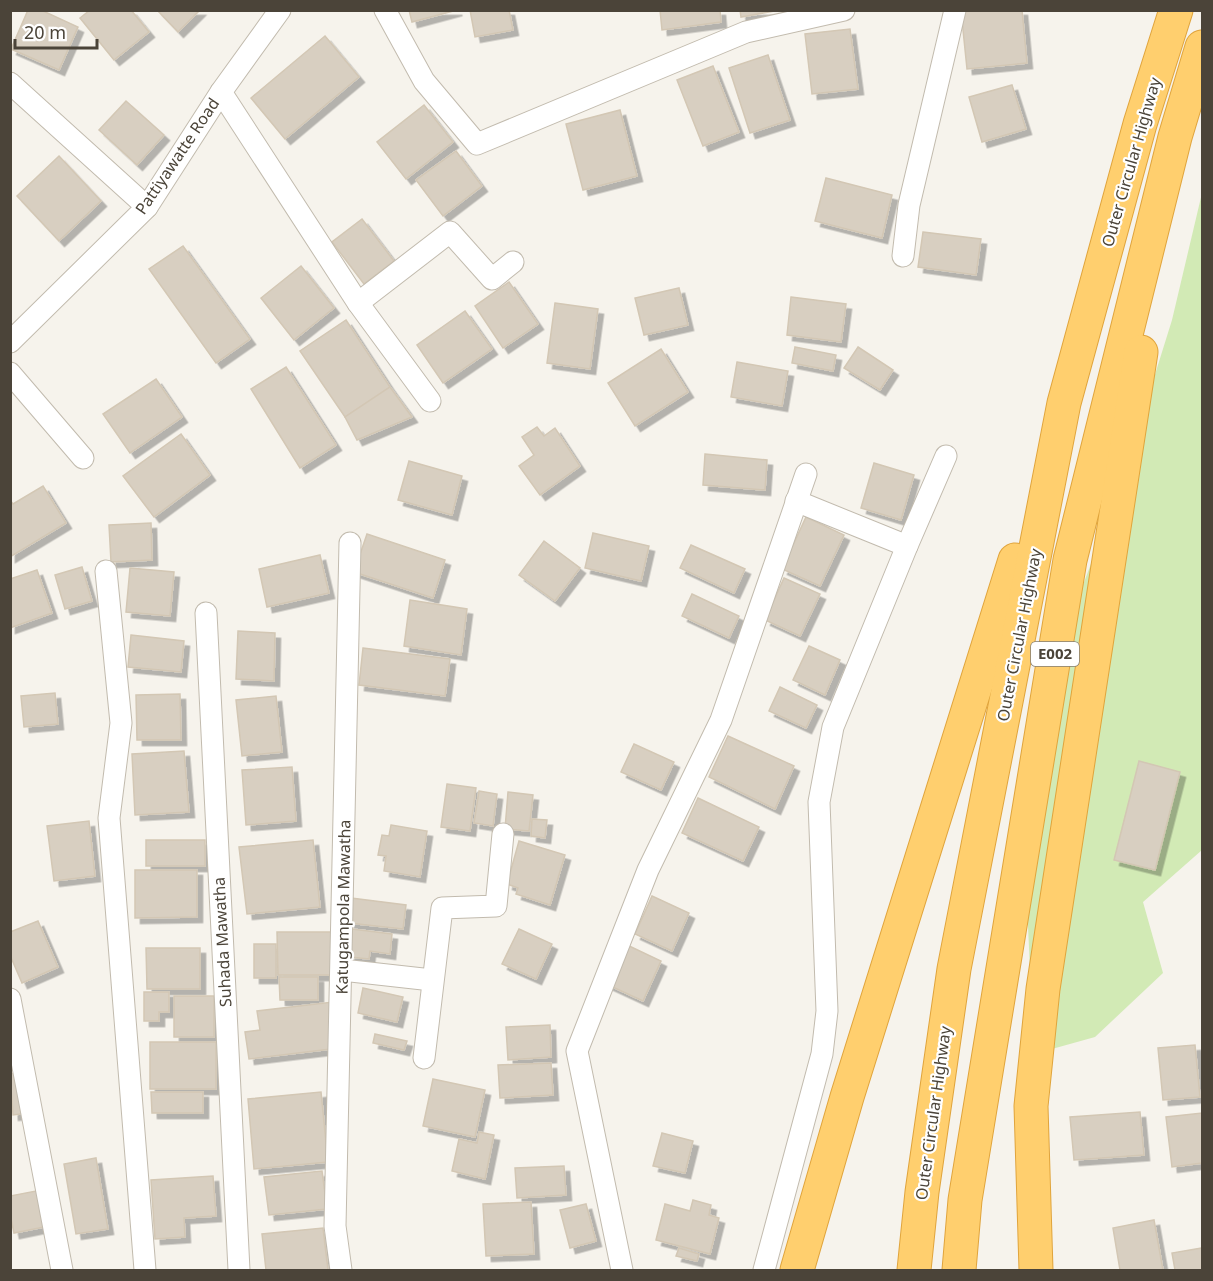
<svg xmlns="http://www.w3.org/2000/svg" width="1213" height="1281" font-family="'Noto Sans',sans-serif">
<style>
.green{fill:#d2eab5}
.building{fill:#d8cfc1;stroke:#d3c7b4;stroke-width:1.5;filter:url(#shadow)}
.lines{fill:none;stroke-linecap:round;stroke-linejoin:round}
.street-casing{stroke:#c2bbae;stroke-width:23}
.highway-casing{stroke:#e0a43c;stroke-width:35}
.street{stroke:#fff;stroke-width:21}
.highway{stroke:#ffcf6e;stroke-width:33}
.labels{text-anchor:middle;stroke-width:4.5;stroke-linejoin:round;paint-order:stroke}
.shield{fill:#fff;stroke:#817c74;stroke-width:1.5}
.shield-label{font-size:15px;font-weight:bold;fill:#4b4439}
.street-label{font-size:16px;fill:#4b4439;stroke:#fff}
</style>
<defs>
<filter id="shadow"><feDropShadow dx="5.5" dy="5.5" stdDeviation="0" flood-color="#0004"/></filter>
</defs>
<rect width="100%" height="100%" fill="#f6f3ec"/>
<polygon class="green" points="1202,193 1202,850 1143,902 1163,973 1095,1037 1034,1054 1027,905 1054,661 1118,493 1172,320"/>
<g class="building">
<polygon points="28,10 41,10 78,27 59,70 11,49"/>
<polygon points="90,10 131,10 149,32 114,60 80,18"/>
<polygon points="157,10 200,10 178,32"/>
<polygon points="409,10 457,10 412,22"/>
<polygon points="470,10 509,10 513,30 475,37"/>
<polygon points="660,10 720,10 721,22 662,30"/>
<polygon points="740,10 780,10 741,17"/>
<polygon points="961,10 1022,10 1027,63 967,69"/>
<polygon points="850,29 858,89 812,94 805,34"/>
<polygon points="325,36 359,77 285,139 251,98"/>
<polygon points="768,55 790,120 750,133 729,68"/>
<polygon points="713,66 739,132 703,146 677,80"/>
<polygon points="1012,85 1026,129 982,142 969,97"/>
<polygon points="126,101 164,135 137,165 99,130"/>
<polygon points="424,105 453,142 406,179 377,142"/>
<polygon points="620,110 637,176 583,190 566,124"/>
<polygon points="456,151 482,186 443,216 416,180"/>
<polygon points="59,156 101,201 59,241 17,196"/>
<polygon points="826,178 892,195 882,238 815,221"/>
<polygon points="362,219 394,261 364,284 332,242"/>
<polygon points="923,232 981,239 976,275 918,267"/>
<polygon points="183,246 250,339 216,363 149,269"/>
<polygon points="301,266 334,308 294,340 261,298"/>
<polygon points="509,282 538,324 503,348 475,306"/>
<polygon points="679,288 688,325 644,335 635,298"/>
<polygon points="791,297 846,304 841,342 787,335"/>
<polygon points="555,303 598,309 590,369 547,363"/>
<polygon points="465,311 492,349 443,383 417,345"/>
<polygon points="346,320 390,387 345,417 300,351"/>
<polygon points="795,347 836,355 833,371 792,363"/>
<polygon points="858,347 893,370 880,390 844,368"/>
<polygon points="661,349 688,392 635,426 608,383"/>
<polygon points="737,362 788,371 782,406 731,397"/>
<polygon points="286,367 336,445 300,468 251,389"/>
<polygon points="156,379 182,417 130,453 103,414"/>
<polygon points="390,387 412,417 357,440 345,417"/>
<polygon points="537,427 544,436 555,428 580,466 540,495 519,466 534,455 522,437"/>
<polygon points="181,434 210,475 154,517 123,476"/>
<polygon points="705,454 767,460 765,490 703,485"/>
<polygon points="409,461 462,476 452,515 398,500"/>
<polygon points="874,463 914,475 901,520 861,508"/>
<polygon points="43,486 66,523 10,557 10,500 13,504"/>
<polygon points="806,517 844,535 820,586 782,569"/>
<polygon points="151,523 152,560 111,562 109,525"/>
<polygon points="593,533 649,546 641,581 585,568"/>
<polygon points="367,534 445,560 433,598 354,572"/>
<polygon points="544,541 580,568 555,601 519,575"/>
<polygon points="691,545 745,569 734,593 680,568"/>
<polygon points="320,555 329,593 267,607 259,569"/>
<polygon points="82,567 92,601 65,609 55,575"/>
<polygon points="130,568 174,572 170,616 126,612"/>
<polygon points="37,570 52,613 10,628 10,579"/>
<polygon points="784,578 820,594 800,636 765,620"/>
<polygon points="692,594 739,616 729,638 682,616"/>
<polygon points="410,600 467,609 461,655 404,646"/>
<polygon points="238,631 275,633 274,681 236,679"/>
<polygon points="131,635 184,641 181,672 128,667"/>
<polygon points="809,646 840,660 825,695 793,680"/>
<polygon points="363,648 450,659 445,696 359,685"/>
<polygon points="780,687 817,705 806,728 769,711"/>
<polygon points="55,693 58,724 24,727 21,696"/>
<polygon points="180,694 181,740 137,740 136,695"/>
<polygon points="276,696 282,752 242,756 236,700"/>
<polygon points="728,736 794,766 775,809 709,777"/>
<polygon points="634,744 674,762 661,790 621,772"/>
<polygon points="184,751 189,812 135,815 132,754"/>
<polygon points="1139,761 1180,772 1155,870 1114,860"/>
<polygon points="292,767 296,821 246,825 242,770"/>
<polygon points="447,784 476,788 470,831 441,827"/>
<polygon points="479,791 497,794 493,826 474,823"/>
<polygon points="508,792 533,795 529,831 505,829"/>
<polygon points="698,798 759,827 743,861 682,833"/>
<polygon points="532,819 547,820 545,838 531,836"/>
<polygon points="89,821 95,876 54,881 47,826"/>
<polygon points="391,825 427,831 420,877 384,871 386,856 378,855 382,835 389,836"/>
<rect x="146" y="840" width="59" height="26"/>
<polygon points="313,840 320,907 247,914 239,847"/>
<polygon points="519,841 565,855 550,905 516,894 518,888 507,884"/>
<polygon points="135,870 197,870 197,917 135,918"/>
<polygon points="652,896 689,913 672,951 635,934"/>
<polygon points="351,898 406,905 403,929 349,923"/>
<polygon points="38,921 58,967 22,983 10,955 10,932"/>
<polygon points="352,929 392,934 390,954 370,951 369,959 349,957"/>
<polygon points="519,929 552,944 536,979 502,964"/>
<polygon points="277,932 331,932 331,975 278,975"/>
<rect x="254" y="944" width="22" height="34"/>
<polygon points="625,944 661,961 643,1001 606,984"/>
<polygon points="146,948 200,948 200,989 147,989"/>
<polygon points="279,977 318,977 318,1000 280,1000"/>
<polygon points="363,988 403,997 397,1022 358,1013"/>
<polygon points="144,992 169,992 169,1012 159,1012 159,1021 144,1021"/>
<rect x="174" y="996" width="40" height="41"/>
<polygon points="333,1002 339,1048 249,1059 245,1032 260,1030 257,1011"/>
<polygon points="550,1025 551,1057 508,1060 506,1027"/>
<polygon points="375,1034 407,1041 404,1050 373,1043"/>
<rect x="150" y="1042" width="66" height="47"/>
<polygon points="1195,1045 1200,1097 1163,1100 1158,1048"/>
<polygon points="551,1063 553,1095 500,1098 498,1065"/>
<polygon points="23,1072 28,1113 13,1115 10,1074"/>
<polygon points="433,1079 485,1090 475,1137 423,1126"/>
<polygon points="151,1092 203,1092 203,1113 152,1113"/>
<polygon points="321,1092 328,1162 254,1169 248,1099"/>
<polygon points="1140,1112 1144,1155 1074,1160 1070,1117"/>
<polygon points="1202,1113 1202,1163 1172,1167 1166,1117"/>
<polygon points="479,1132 494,1135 485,1179 452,1171 459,1139 477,1143"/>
<polygon points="662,1133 693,1141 685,1173 653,1166"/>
<polygon points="96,1158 108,1229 76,1234 64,1164"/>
<polygon points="564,1166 566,1195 517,1198 515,1168"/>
<polygon points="322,1171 327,1209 269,1215 264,1177"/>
<polygon points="213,1176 216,1216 184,1218 185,1237 155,1239 151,1180"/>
<polygon points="41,1190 49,1226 14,1233 10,1214 10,1196"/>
<polygon points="693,1200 711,1205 709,1215 719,1218 710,1254 656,1240 665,1204 690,1211"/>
<polygon points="531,1202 534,1254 486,1256 483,1204"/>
<polygon points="586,1204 596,1241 570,1248 560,1210"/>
<polygon points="1154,1220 1163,1270 1120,1270 1113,1228"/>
<polygon points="323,1228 328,1270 266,1270 262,1234"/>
<polygon points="679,1248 699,1254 697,1261 676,1256"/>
<polygon points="1202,1248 1202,1270 1175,1270 1172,1253"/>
</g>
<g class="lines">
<defs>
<g id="street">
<polyline points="385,10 424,81 477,144 746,32 844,10"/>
<polyline points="10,83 147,207"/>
<polyline points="221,92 358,303 430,401"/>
<polyline points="903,256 909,205 955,10"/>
<polyline points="358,303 450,232 492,279 513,262"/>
<polyline points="10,342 147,207 221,92 280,10"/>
<polyline points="10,373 83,458"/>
<polyline points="796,501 907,546"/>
<polyline points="106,571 121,723 109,818 145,1270"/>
<polyline points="206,613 239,1270"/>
<polyline points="342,970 432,980"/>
<polyline points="10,999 62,1270"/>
<polyline points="424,1058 442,908 496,906 503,834"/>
<polyline points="341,1270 335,1226 350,543"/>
<polyline points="622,1270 577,1051 648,870 721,720 806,474"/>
<polyline points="764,1270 822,1054 827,1011 819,802 833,727 907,546 946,456"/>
</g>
<g id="highway">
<polyline points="797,1270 847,1097 1015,560"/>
<polyline points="914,1270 922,1192 954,969 1064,403 1140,124 1176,10"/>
<polyline points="959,1270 965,1200 1070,560 1175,137 1202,47"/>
<polyline points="1036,1270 1031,1106 1043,989 1141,352"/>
</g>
</defs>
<use href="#street" class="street-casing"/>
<use href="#highway" class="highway-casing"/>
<use href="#street" class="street"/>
<use href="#highway" class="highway"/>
</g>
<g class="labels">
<rect class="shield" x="1031" y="642" width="48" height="24" rx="4.5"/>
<g class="shield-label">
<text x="1055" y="659">E002</text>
</g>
<g class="street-label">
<text transform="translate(177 156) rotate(-56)" y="6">Pattiyawatte Road</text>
<text transform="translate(1131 162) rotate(-74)" y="6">Outer Circular Highway</text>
<text transform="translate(1019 635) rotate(-79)" y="6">Outer Circular Highway</text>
<text transform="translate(343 907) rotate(-89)" y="6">Katugampola Mawatha</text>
<text transform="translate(222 942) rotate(-93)" y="6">Suhada Mawatha</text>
<text transform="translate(933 1113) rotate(-82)" y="6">Outer Circular Highway</text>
</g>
</g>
<rect width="1213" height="1281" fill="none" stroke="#4b4439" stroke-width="24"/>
<path d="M15 39v9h82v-9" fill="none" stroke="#4b4439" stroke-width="3"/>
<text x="24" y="39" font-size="18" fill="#4b4439" stroke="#ffffff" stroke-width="4.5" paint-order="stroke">20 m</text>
</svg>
